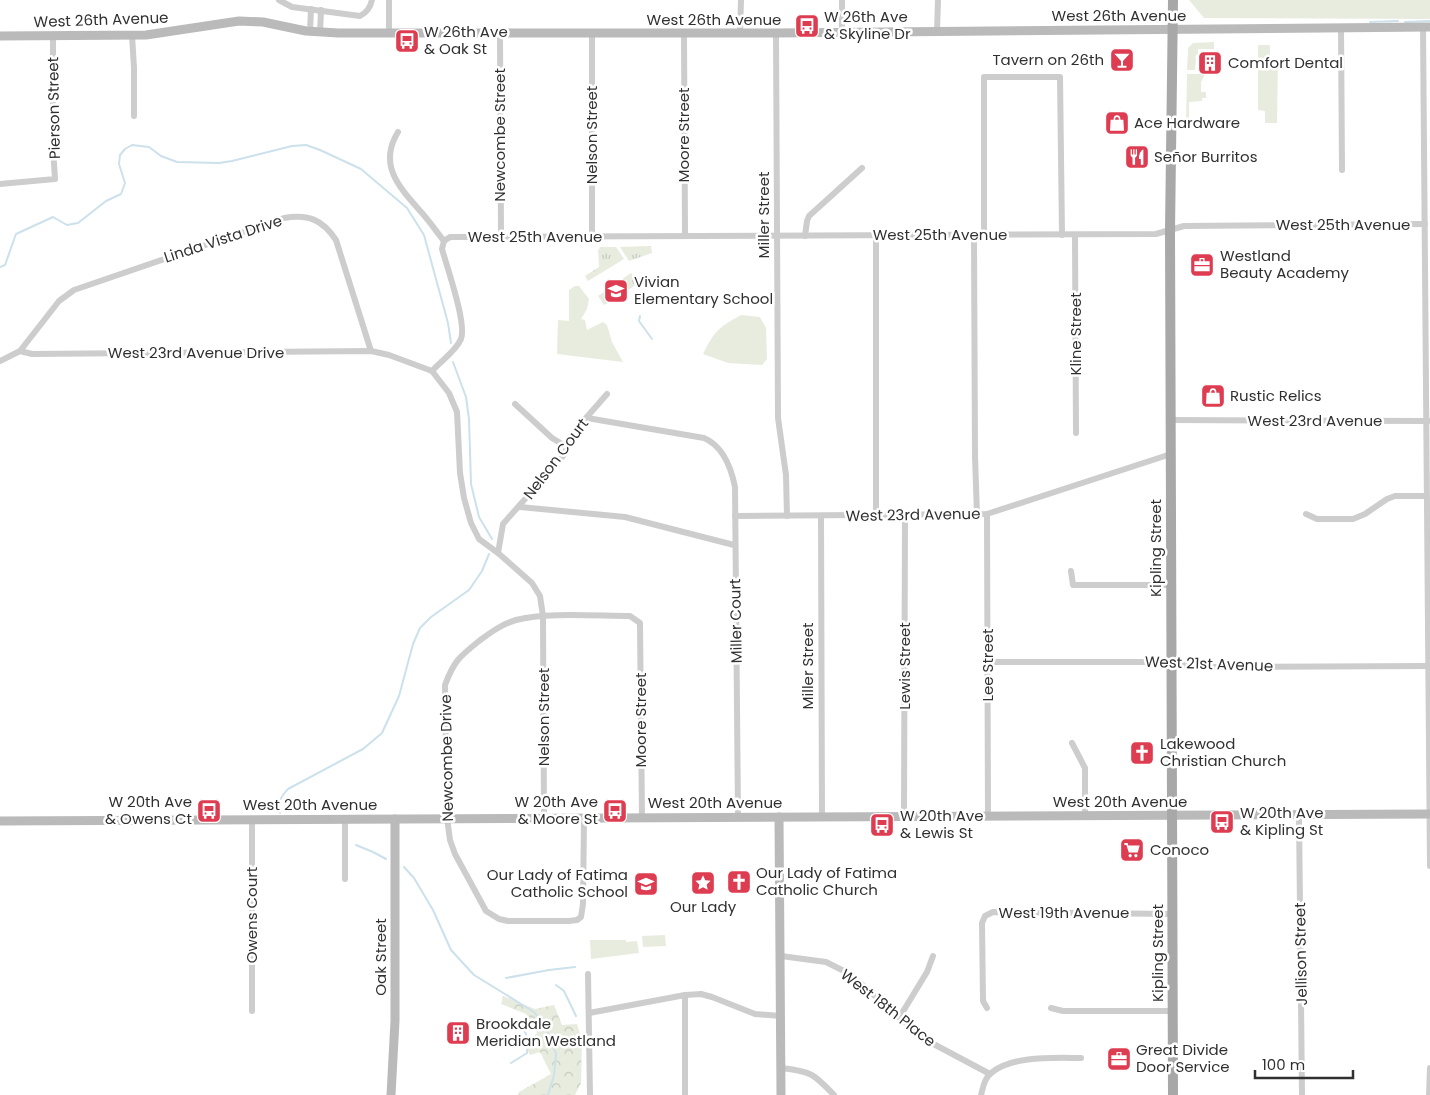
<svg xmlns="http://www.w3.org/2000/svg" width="1430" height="1095" font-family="Poppins,sans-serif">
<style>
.grass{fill:url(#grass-tufts)}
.forest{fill:url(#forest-crowns)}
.park{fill:#e7ecdf}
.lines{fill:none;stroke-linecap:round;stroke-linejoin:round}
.stream{stroke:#cce1eb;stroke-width:2}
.street{stroke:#cdcdcd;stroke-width:6}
.secondary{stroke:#bababa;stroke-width:9}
.primary{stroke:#a8a8a8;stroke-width:10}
.labels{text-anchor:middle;stroke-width:5;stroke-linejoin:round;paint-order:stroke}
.street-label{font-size:15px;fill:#303030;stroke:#fff}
.poi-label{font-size:15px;fill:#303030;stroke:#fff;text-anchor:start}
</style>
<defs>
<pattern id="grass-tufts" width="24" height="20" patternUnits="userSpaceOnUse" patternTransform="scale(1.25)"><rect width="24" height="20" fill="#e7ecdf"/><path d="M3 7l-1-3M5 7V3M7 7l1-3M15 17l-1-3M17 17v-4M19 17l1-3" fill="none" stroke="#c6cbc0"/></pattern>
<pattern id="forest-crowns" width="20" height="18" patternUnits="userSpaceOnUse" patternTransform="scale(1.25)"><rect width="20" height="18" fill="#e7ecdf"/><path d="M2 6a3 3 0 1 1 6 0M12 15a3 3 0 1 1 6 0" fill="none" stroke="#c6cbc0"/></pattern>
</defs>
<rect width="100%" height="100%" fill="#fff"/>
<g class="grass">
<polygon points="651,246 652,253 629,261 620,247"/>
<polygon points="600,247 616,247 624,259 588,281 585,276 599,267 598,251"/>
<polygon points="631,273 639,283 604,305 598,296"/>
</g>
<polygon class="forest" points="503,996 535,1009 554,1005 562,1025 577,1024 582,1040 581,1083 575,1095 518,1095 519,1092 551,1074 540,1052 530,1055 525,1045 537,1033 526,1014 501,1004"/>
<g class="park">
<polygon points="1189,0 1430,0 1430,19 1204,18"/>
<polygon points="1214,42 1214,49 1198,49 1198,53 1195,57 1196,59 1195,70 1187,70 1188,48 1193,43"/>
<polygon points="1258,45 1270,45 1270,59 1278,59 1277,123 1265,123 1265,111 1258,110"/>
<polygon points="1187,74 1205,74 1201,82 1201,92 1206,92 1206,98 1202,98 1202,101 1189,102 1189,126 1186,123"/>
<polygon points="575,286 579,286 589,299 587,309 581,319 585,320 587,330 603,322 607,325 612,342 623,362 557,354 558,320 569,321 569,290"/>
<path d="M 741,315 L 760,317 L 766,328 L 767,359 L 762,365 L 728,363 L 703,354 C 714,331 719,327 741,315 Z"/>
<polygon points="665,935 666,946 643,947 642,936"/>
<polygon points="590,940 626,940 626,942 637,941 639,953 591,959"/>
</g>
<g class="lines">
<g class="stream">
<polyline points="1370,22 1398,21"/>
<polyline points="1405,22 1430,21"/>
<polyline points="0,267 5,265 16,234 53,217 67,225 78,223 106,201 121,194 125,183 119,164 120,155 125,149 132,145 149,147 161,156 177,162 219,163 232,161 292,146 306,145 320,150 361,169 407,208 424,235 448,323 451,343"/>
<polyline points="640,316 639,321 652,339"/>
<polyline points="453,362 466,397 469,419 471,484 479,517 492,539"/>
<path d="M 280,813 C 277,803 281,796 288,789 L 363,749 L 382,733 L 399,696 L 413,644 L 420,628 L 431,617 L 469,590 L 482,571 L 489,554"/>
<polyline points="356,845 373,852 386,859"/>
<polyline points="404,867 414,878 433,910 451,950 474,975 534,1012 546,1028 556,1054 554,1075 548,1095"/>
<polyline points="506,978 549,970 575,967"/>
<polyline points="556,985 564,991 576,1016"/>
<polyline points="520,1022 526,1034 527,1047"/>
<polyline points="511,1063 527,1053 527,1050"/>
</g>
<g class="street">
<path d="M 279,0 L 292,7 L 360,16 C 367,12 370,8 372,0"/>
<polyline points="389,0 389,33"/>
<polyline points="1423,27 1430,866"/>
<polyline points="1341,28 1342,170"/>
<polyline points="310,32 311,9"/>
<polyline points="842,32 842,0"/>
<polyline points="937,32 938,0"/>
<polyline points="320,33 321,10"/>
<polyline points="500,33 501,237"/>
<polyline points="684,33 685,236"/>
<polyline points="740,33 741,0"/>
<polyline points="776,33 778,418 786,475 787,516"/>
<polyline points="132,35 134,68 134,116"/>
<path d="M 398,132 C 377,166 401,189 422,213 C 430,222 436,231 444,241"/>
<polyline points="0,184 55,179 53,148 53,36"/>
<polyline points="974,235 975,456 977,515"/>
<polyline points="984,235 984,77 1060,77 1062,235"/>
<polyline points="1075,235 1076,433"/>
<polyline points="592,236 592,34"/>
<polyline points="805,236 807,221 809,216 862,168"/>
<polyline points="20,351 32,354 371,351 389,355 432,371 449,393 457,412 460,473 464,498 471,523 479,539 498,553 532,583 540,596 543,616 544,818"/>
<path d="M 0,361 L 20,351 L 59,301 L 74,290 L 284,218 C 308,214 322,219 336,240 L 371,351"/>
<path d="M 432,371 C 441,361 456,351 461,339 C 467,324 447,267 442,249 L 444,241 L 450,237 L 1156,234 L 1184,226 L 1425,224"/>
<polyline points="515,404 552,438 567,447"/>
<path d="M 587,418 L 704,438 C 723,446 731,467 735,487 L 738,817"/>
<polyline points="1171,420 1429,421"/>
<polyline points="520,507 625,517 734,545"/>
<polyline points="987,514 988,816"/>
<polyline points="1306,514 1317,519 1353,519 1365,514 1387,499 1395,496 1426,496"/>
<polyline points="876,515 876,235"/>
<polyline points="735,516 987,514 1171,454"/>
<polyline points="821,516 822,817"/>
<polyline points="498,553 503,524 563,456 579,426 607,394"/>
<polyline points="1071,571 1073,585 1171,585"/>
<polyline points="988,662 1152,662 1206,667 1430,666"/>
<polyline points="1072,743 1085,768 1085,816"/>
<polyline points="1299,814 1302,1095"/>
<polyline points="904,816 905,515"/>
<path d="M 584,818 L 583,904 L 581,917 L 577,920 L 569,921 L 508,921 L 499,919 L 486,911 L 455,854 L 450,840 L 447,818 L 445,685 C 454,661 459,657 479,641 C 490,633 502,624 516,620 C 546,612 597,616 630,616 L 640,623 L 642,818"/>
<polyline points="345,819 345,879"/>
<polyline points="781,956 826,962 844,971 859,982 926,1040 990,1074"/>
<polyline points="588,974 590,1095"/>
<polyline points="685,995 685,1095"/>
<polyline points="987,1008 983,1001 982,923 985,916 993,912 1172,914"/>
<polyline points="1051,1008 1063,1011 1173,1011"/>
<polyline points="252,1011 252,819"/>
<polyline points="589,1013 685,995 701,994 712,997 755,1014 781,1016"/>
<polyline points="899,1018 927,972 933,956"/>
<path d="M 781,1068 C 811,1071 814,1074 834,1095"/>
<path d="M 981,1095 C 983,1088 984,1079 990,1074 C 1010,1055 1056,1058 1081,1058"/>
<polyline points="1429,1095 1430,1068"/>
</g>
<g class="secondary">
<polyline points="0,36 146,35 239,21 263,22 306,31 338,33 776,33 1430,27"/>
<polyline points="779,817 781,1095"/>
<polyline points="0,821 1430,814"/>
<polyline points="391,1095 395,1021 395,819"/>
</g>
<polyline class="primary" points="1173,0 1170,231 1173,1095"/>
</g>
<defs>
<symbol id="bus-square" viewBox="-11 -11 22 22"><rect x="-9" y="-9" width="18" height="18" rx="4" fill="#de3c50" stroke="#fff"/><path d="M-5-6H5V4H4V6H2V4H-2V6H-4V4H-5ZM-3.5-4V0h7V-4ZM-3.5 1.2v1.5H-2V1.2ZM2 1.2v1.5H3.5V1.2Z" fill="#fff"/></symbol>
<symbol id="bar-square" viewBox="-11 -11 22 22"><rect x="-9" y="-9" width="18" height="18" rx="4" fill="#de3c50" stroke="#fff"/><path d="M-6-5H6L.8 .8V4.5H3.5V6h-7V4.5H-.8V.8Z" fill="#fff"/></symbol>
<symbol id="building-square" viewBox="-11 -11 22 22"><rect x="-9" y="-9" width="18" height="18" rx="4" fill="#de3c50" stroke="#fff"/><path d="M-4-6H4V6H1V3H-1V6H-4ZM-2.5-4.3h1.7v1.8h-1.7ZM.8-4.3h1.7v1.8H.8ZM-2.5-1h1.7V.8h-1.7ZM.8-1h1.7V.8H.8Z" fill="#fff"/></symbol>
<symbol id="shop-square" viewBox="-11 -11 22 22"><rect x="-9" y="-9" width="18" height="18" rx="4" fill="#de3c50" stroke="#fff"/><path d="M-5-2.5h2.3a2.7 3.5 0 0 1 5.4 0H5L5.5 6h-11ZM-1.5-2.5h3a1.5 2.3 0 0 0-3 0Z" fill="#fff"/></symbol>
<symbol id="restaurant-square" viewBox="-11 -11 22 22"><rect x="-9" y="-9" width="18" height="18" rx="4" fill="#de3c50" stroke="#fff"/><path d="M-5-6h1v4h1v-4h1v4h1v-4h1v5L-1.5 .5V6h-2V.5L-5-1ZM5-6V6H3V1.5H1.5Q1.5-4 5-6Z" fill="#fff"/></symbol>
<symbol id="office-square" viewBox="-11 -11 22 22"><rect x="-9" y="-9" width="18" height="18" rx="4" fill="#de3c50" stroke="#fff"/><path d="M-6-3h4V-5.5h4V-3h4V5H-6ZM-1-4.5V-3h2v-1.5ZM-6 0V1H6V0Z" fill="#fff"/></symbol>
<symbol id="school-square" viewBox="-11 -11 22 22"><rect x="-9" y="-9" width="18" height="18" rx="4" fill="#de3c50" stroke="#fff"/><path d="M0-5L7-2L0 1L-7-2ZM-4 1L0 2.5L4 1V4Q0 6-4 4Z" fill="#fff"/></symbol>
<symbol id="church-square" viewBox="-11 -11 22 22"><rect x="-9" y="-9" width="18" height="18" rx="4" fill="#de3c50" stroke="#fff"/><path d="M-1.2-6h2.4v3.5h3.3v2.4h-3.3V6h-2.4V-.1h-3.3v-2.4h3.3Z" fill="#fff"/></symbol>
<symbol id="supermarket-square" viewBox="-11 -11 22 22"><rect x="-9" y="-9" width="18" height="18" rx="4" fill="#de3c50" stroke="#fff"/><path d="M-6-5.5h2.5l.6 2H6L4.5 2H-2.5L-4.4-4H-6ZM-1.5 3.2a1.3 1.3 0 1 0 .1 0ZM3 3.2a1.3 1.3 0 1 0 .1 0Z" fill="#fff"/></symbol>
<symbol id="sight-square" viewBox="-11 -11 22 22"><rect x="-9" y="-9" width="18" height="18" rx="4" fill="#de3c50" stroke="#fff"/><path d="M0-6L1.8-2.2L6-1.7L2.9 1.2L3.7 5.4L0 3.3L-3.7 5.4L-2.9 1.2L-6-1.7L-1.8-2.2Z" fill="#fff"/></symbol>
</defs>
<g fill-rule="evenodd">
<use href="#bus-square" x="793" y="12" width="28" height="28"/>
<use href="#bus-square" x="393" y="27" width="28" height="28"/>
<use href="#bar-square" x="1108" y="46" width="28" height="28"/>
<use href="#building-square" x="1196" y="49" width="28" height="28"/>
<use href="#shop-square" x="1103" y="109" width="28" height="28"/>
<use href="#restaurant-square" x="1123" y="143" width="28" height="28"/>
<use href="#office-square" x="1188" y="251" width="28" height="28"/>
<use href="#school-square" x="602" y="277" width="28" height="28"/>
<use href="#shop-square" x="1199" y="382" width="28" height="28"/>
<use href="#church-square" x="1128" y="739" width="28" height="28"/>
<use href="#bus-square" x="195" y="797" width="28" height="28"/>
<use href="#bus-square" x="601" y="797" width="28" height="28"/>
<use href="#bus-square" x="1208" y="808" width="28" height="28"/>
<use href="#bus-square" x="868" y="811" width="28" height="28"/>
<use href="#supermarket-square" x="1118" y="836" width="28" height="28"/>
<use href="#church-square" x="725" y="868" width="28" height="28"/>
<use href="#sight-square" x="689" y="869" width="28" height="28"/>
<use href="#school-square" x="632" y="870" width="28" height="28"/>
<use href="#building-square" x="444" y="1019" width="28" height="28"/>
<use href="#office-square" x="1105" y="1045" width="28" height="28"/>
</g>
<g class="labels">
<g class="street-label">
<text x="1119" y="21">West 26th Avenue</text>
<text transform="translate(101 20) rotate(-2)" y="5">West 26th Avenue</text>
<text x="714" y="25">West 26th Avenue</text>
<text transform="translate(54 108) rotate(-91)" y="5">Pierson Street</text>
<text transform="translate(500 135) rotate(-90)" y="5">Newcombe Street</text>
<text transform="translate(592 135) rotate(-90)" y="5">Nelson Street</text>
<text transform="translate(684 135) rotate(-90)" y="5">Moore Street</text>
<text transform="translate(764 215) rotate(-90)" y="5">Miller Street</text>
<text x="1343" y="230">West 25th Avenue</text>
<text x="940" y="240">West 25th Avenue</text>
<text x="535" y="242">West 25th Avenue</text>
<text transform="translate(223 239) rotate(-18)" y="5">Linda Vista Drive</text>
<text transform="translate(1076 334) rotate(-90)" y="5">Kline Street</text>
<text x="196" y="358">West 23rd Avenue Drive</text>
<text x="1315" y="426">West 23rd Avenue</text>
<text transform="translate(556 459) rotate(-53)" y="5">Nelson Court</text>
<text transform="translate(913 515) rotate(-1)" y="5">West 23rd Avenue</text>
<text transform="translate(1156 548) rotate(-90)" y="5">Kipling Street</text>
<text transform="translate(736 621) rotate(-91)" y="5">Miller Court</text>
<text transform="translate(1209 664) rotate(2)" y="5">West 21st Avenue</text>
<text transform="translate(988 665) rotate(-90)" y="5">Lee Street</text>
<text transform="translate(808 666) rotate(-90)" y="5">Miller Street</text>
<text transform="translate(905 666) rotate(-90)" y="5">Lewis Street</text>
<text transform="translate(544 717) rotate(-90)" y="5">Nelson Street</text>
<text transform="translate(641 720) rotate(-90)" y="5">Moore Street</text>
<text transform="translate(447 758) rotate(-91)" y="5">Newcombe Drive</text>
<text x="1120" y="807">West 20th Avenue</text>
<text x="715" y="808">West 20th Avenue</text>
<text x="310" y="810">West 20th Avenue</text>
<text x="1064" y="918">West 19th Avenue</text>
<text transform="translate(252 915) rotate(-90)" y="5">Owens Court</text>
<text transform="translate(1158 953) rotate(-90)" y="5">Kipling Street</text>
<text transform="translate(1301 954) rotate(-91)" y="5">Jellison Street</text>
<text transform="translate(381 957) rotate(-90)" y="5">Oak Street</text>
<text transform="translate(888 1008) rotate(38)" y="5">West 18th Place</text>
</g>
<g class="poi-label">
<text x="824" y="22">W 26th Ave<tspan x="824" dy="17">&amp; Skyline Dr</tspan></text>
<text x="424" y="37">W 26th Ave<tspan x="424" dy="17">&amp; Oak St</tspan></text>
<text x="1104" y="65" text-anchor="end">Tavern on 26th</text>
<text x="1228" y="68">Comfort Dental</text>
<text x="1134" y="128">Ace Hardware</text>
<text x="1154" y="162">Señor Burritos</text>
<text x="1220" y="261">Westland<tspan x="1220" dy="17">Beauty Academy</tspan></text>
<text x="634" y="287">Vivian<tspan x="634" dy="17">Elementary School</tspan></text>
<text x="1230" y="401">Rustic Relics</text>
<text x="1160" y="749">Lakewood<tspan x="1160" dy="17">Christian Church</tspan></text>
<text x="192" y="807" text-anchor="end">W 20th Ave<tspan x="192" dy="17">&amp; Owens Ct</tspan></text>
<text x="598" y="807" text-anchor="end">W 20th Ave<tspan x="598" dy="17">&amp; Moore St</tspan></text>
<text x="1240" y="818">W 20th Ave<tspan x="1240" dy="17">&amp; Kipling St</tspan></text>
<text x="900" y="821">W 20th Ave<tspan x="900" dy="17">&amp; Lewis St</tspan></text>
<text x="1150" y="855">Conoco</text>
<text x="756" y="878">Our Lady of Fatima<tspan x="756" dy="17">Catholic Church</tspan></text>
<text x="628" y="880" text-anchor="end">Our Lady of Fatima<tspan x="628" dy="17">Catholic School</tspan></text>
<text x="703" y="912" text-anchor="middle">Our Lady</text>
<text x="476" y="1029">Brookdale<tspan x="476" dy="17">Meridian Westland</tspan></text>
<text x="1136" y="1055">Great Divide<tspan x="1136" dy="17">Door Service</tspan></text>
</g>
</g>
<path d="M1255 1070v8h98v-8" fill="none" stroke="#303030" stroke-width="2.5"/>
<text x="1262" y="1070" font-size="15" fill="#303030" stroke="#ffffff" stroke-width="4" paint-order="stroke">100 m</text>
</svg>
